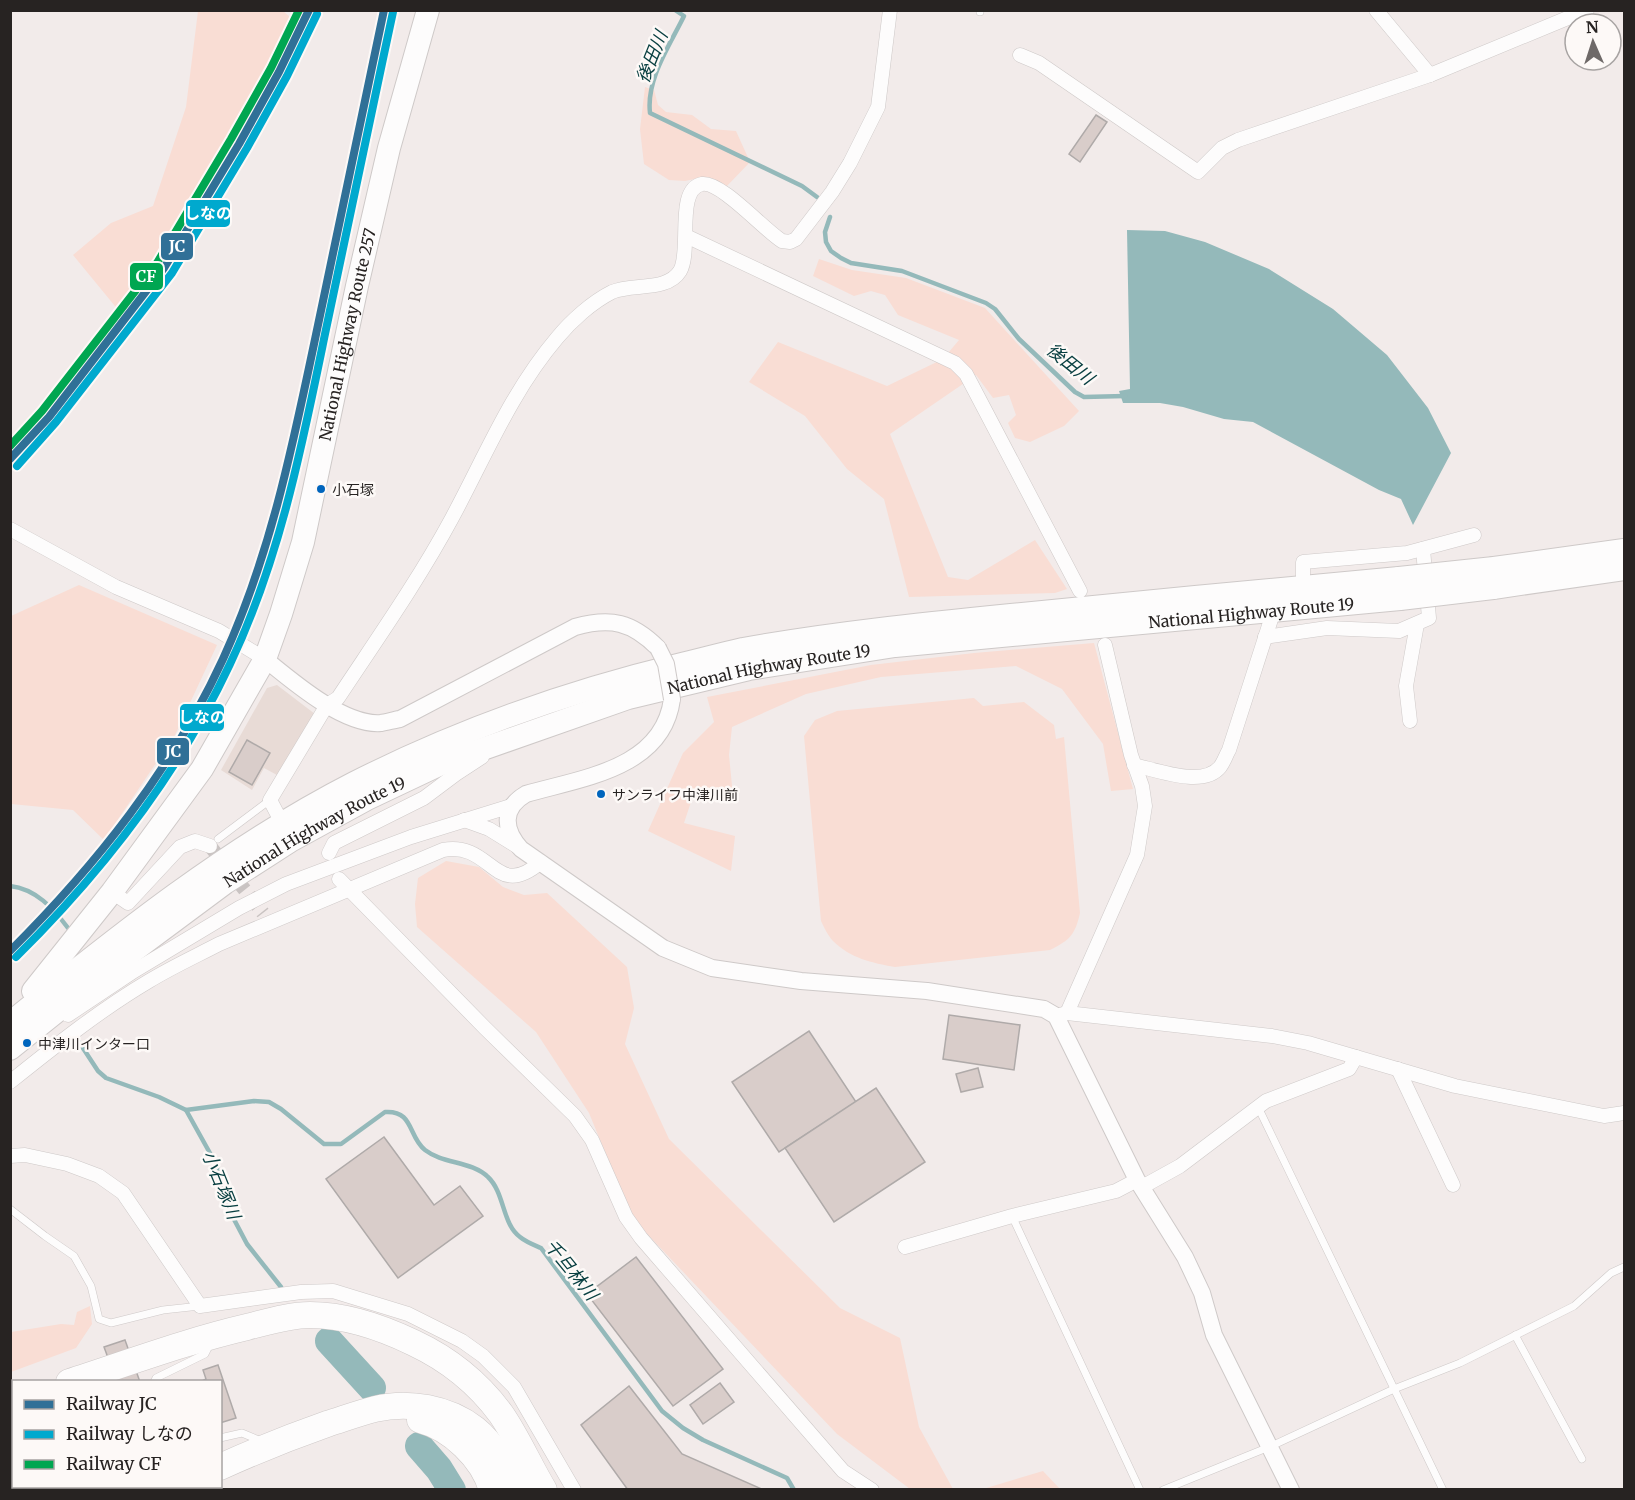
<svg xmlns="http://www.w3.org/2000/svg" width="1635" height="1500" font-family="Merriweather,'Noto Sans JP',serif">
<style>
.built{fill:#e8dbd6}
.green{fill:#f9ddd4}
.water{fill:#94b9ba}
.lines{fill:none;stroke-linecap:round;stroke-linejoin:round}
.stream{stroke:#94b9ba;stroke-width:4.5}
.river{stroke:#94b9ba;stroke-width:28}
.building{fill:#d9cdca;stroke:#afaaa9;stroke-width:1.5}
.minor-tunnel{stroke:#c9c3c2;stroke-width:14;stroke-dasharray:14 7;stroke-linecap:butt}
.service-casing{stroke:#cec9c8;stroke-width:8}
.minor-casing{stroke:#cec9c8;stroke-width:15}
.tertiary-casing{stroke:#cec9c8;stroke-width:18}
.trunk-casing{stroke:#cec9c8;stroke-width:24}
.motorway-casing{stroke:#cec9c8;stroke-width:27}
.service{stroke:#fdfcfc;stroke-width:7}
.minor{stroke:#fdfcfc;stroke-width:14}
.tertiary{stroke:#fdfcfc;stroke-width:16}
.trunk{stroke:#fdfcfc;stroke-width:22}
.motorway{stroke:#fdfcfc;stroke-width:26}
.tertiary-bridge-casing{stroke:#cec9c8;stroke-width:18;stroke-linecap:butt}
.trunk-bridge-casing{stroke:#cec9c8;stroke-width:24;stroke-linecap:butt}
.tertiary-bridge{stroke:#fdfcfc;stroke-width:16}
.trunk-bridge{stroke:#fdfcfc;stroke-width:22}
.rail-1-casing{stroke:#fdf9f7;stroke-width:12}
.rail-2-casing{stroke:#fdf9f7;stroke-width:12}
.rail-3-casing{stroke:#fdf9f7;stroke-width:12}
.rail-1{stroke:#307097;stroke-width:8}
.rail-2{stroke:#00a9ce;stroke-width:8}
.rail-3{stroke:#00a651;stroke-width:8}
.bus-dot{fill:#0065bd;stroke:#fdf9f7;stroke-width:2}
.labels{text-anchor:middle;stroke-width:5;stroke-linejoin:round;paint-order:stroke}
.bus-label{font-size:14px;fill:#272322;stroke:#fdf9f7;text-anchor:start}
.street-label{font-size:16px;fill:#272322;stroke:#fdf9f7}
.water-label{font-size:18px;font-style:italic;fill:#0a4042;stroke:#fdf9f7}
.line-badge{stroke:#fdf9f7;stroke-width:2}
.badge-label{font-size:16px;text-anchor:middle;font-weight:bold;fill:#fff}
</style>
<rect width="100%" height="100%" fill="#f2ebea"/>
<polygon class="built" points="277,685 315,714 277,775 264,768 252,790 221,770 267,688"/>
<g class="green">
<polygon points="198,11 283,11 296,22 232,138 119,311 73,255 111,223 153,206 186,107"/>
<polygon points="645,87 654,90 658,105 666,112 692,115 711,129 736,131 750,162 726,187 704,177 685,181 669,180 644,164 640,129"/>
<polygon points="819,259 852,270 906,278 985,308 1079,411 1064,426 1030,442 1015,438 1008,423 1016,415 1009,395 993,398 976,375 890,434 948,577 968,580 1035,540 1067,589 1055,593 909,597 884,499 847,469 805,416 749,382 778,342 887,386 943,359 959,340 898,315 885,295 871,291 854,296 813,276"/>
<polygon points="79,585 217,645 175,735 104,840 73,810 11,804 11,616"/>
<polygon points="1094,643 1133,789 1111,791 1103,744 1062,689 1016,666 881,677 806,694 732,727 729,755 733,796 693,796 684,823 735,836 731,871 648,831 683,753 714,722 707,697 871,665 974,653"/>
<path d="M 974,698 L 983,706 L 1024,702 L 1054,725 L 1056,739 L 1064,737 L 1080,913 C 1075,935 1070,940 1050,950 L 895,967 C 872,963 850,958 833,941 C 828,936 824,927 821,921 L 804,736 L 815,720 L 837,711 Z"/>
<polygon points="446,861 479,867 503,887 524,895 547,893 627,967 634,1008 625,1044 669,1139 840,1308 900,1338 919,1427 953,1489 910,1489 837,1434 632,1218 589,1113 536,1032 417,927 415,904 418,878"/>
<polygon points="90,1306 92,1324 76,1348 11,1372 11,1332 61,1324 74,1325 77,1312"/>
<polygon points="1043,1471 1060,1489 983,1489"/>
</g>
<polygon class="water" points="1127,230 1165,231 1205,242 1269,269 1333,309 1387,355 1428,408 1451,453 1413,525 1401,499 1379,490 1253,422 1224,419 1183,407 1160,403 1123,403 1119,391 1130,389"/>
<g class="lines">
<g class="stream">
<path d="M 675,10 L 684,16 C 670,45 646,79 650,113 L 802,186 L 817,197"/>
<polyline points="830,217 825,232 826,242 831,251 841,258 851,263 902,271 986,303 995,309 1019,339 1075,392 1084,397 1125,396"/>
<path d="M 10,886 C 36,889 53,908 68,928"/>
<path d="M 79,1042 L 98,1071 L 106,1078 L 159,1097 L 186,1110 L 254,1101 L 269,1102 L 281,1109 L 324,1144 L 341,1144 L 385,1112 C 414,1110 408,1137 425,1150 C 443,1164 472,1161 488,1177 C 505,1193 502,1224 520,1237 C 526,1242 534,1245 541,1248 L 662,1411 L 683,1428 L 703,1440 L 787,1478 L 794,1490"/>
<polyline points="186,1110 216,1164 228,1208 247,1244 281,1287"/>
</g>
<g class="river">
<polyline points="329,1341 372,1388"/>
<polyline points="419,1446 439,1469 452,1490"/>
</g>
</g>
<g class="building">
<polygon points="1096,115 1107,122 1080,162 1069,154"/>
<polygon points="247,740 270,753 252,785 229,772"/>
<polygon points="949,1015 1020,1025 1014,1070 943,1059"/>
<polygon points="809,1031 856,1102 779,1152 732,1082"/>
<polygon points="978,1068 983,1087 961,1092 956,1074"/>
<polygon points="876,1088 925,1162 834,1222 785,1148"/>
<polygon points="384,1137 434,1205 460,1186 483,1216 398,1278 326,1179"/>
<polygon points="636,1257 723,1369 673,1406 587,1294"/>
<polygon points="125,1340 140,1382 117,1382 104,1347"/>
<polygon points="218,1365 236,1418 220,1423 220,1382 200,1382 206,1379 203,1370"/>
<polygon points="720,1383 734,1402 703,1424 690,1405"/>
<polygon points="629,1386 682,1454 764,1490 628,1490 581,1425"/>
</g>
<g class="lines">
<polyline class="minor-tunnel" points="210,846 263,913"/>
<defs>
<g id="service">
<polyline points="980,12 980,10"/>
<polyline points="218,839 270,800"/>
<polyline points="1258,1107 1443,1490"/>
<polyline points="10,1209 45,1236 74,1256 91,1286 99,1319 111,1323 163,1310 200,1306"/>
<polyline points="1012,1216 1140,1490"/>
<polyline points="1515,1335 1582,1459"/>
<polyline points="154,1382 156,1378 205,1354 210,1344"/>
<polyline points="220,1438 242,1433 261,1441"/>
<polyline points="73,1490 75,1486"/>
<polyline points="1163,1490 1269,1447 1394,1389 1460,1363 1574,1306 1611,1273 1624,1267"/>
</g>
<g id="minor">
<polyline points="1376,10 1430,75"/>
<polyline points="1020,55 1039,63 1198,172 1222,148 1238,140 1430,75 1587,10"/>
<polyline points="686,236 955,363 966,374 1080,591"/>
<polyline points="10,529 116,587 219,631 265,659"/>
<polyline points="1303,587 1303,562 1407,553 1474,535"/>
<polyline points="1265,637 1327,628 1399,631 1429,618 1423,549"/>
<polyline points="1410,721 1406,686 1417,624"/>
<path d="M 1134,765 C 1157,770 1203,788 1220,767 C 1224,762 1226,755 1229,750 L 1274,610"/>
<polyline points="464,820 489,829 518,847"/>
<path d="M 282,823 L 270,800 L 327,705 L 338,698 C 377,639 418,581 452,518 C 485,457 511,392 557,338 C 571,321 592,302 612,292 C 632,283 667,292 680,271 C 692,251 675,189 702,184 C 721,181 764,230 782,241 L 790,242 L 796,239 L 832,192 L 850,163 L 878,107 L 890,10"/>
<polyline points="329,853 334,843 424,798 456,774 482,757"/>
<polyline points="339,879 485,1028 575,1116 592,1140 626,1217 641,1238 843,1471 872,1490"/>
<polyline points="112,892 128,903 180,847 195,841 210,846"/>
<polyline points="1067,1013 1137,855 1145,806 1142,786 1131,755 1105,645"/>
<polyline points="68,1015 134,971 239,908 286,884 411,837 511,806"/>
<polyline points="1056,1016 1067,1013 1272,1036 1308,1043 1455,1086 1604,1116 1624,1113"/>
<polyline points="1398,1069 1453,1185"/>
<path d="M 10,1082 C 55,1046 100,1010 149,981 C 172,967 196,956 219,944 L 443,850 C 493,841 494,902 541,862"/>
<polyline points="10,1156 25,1155 67,1164 99,1176 123,1193 200,1306 301,1292 333,1291 408,1314 462,1341 483,1356 514,1387 574,1490"/>
<polyline points="1142,1187 1180,1166 1266,1101 1349,1069 1356,1057"/>
<polyline points="905,1247 1012,1216 1116,1191 1137,1180"/>
</g>
<g id="tertiary">
<path d="M 265,659 C 292,681 344,726 381,723 C 387,722 394,720 400,719 L 575,627 C 611,617 632,622 658,648"/>
<path d="M 672,699 C 663,769 581,778 526,794 C 502,808 503,829 521,849 L 663,948 L 712,968 L 801,981 L 927,991 L 1044,1009 L 1056,1016 L 1137,1180 L 1185,1257 L 1202,1293 L 1214,1335 L 1291,1490"/>
</g>
<g id="trunk">
<polyline points="1494,568 1624,550"/>
<polyline points="1493,588 1624,569"/>
<path id="s1" d="M 33,991 L 112,892 L 202,769 L 265,659 L 281,614 L 303,542 L 357,286 L 389,148 L 428,10"/>
<path d="M 10,1023 C 119,935 229,847 354,783 C 457,731 566,692 678,665 C 699,660 721,654 743,649 C 832,633 921,624 1011,615 C 1140,602 1270,590 1399,578"/>
<path id="s2" d="M 10,1049 L 112,967 L 225,883 L 292,840 L 367,799 L 443,763 L 628,698 L 749,669 L 895,646 L 1400,599"/>
</g>
<g id="motorway">
<path d="M 69,1382 C 128,1363 187,1341 247,1327 C 267,1322 289,1315 310,1315 C 346,1315 381,1327 414,1343 C 448,1359 479,1384 501,1414 C 517,1437 529,1465 544,1490"/>
<polyline points="10,1401 14,1400"/>
<path d="M 420,1420 C 451,1428 483,1458 492,1490"/>
<path d="M 220,1467 C 255,1451 290,1437 327,1424 C 343,1419 359,1413 375,1409 C 409,1401 448,1408 475,1429 C 494,1444 507,1469 516,1490"/>
<polyline points="159,1490 168,1486"/>
</g>
</defs>
<use href="#service" class="service-casing"/>
<use href="#minor" class="minor-casing"/>
<use href="#tertiary" class="tertiary-casing"/>
<use href="#trunk" class="trunk-casing"/>
<use href="#motorway" class="motorway-casing"/>
<use href="#service" class="service"/>
<use href="#minor" class="minor"/>
<use href="#tertiary" class="tertiary"/>
<use href="#trunk" class="trunk"/>
<use href="#motorway" class="motorway"/>
<defs>
<polyline id="tertiary-bridge" points="658,648 666,664 672,699"/>
<g id="trunk-bridge">
<polyline points="1399,578 1494,568"/>
<polyline points="1400,599 1493,588"/>
</g>
</defs>
<use href="#tertiary-bridge" class="tertiary-bridge-casing"/>
<use href="#trunk-bridge" class="trunk-bridge-casing"/>
<use href="#tertiary-bridge" class="tertiary-bridge"/>
<use href="#trunk-bridge" class="trunk-bridge"/>
<defs>
<g id="rail-1">
<polyline points="10,459 49,417 164,268 239,144 279,72 309,10"/>
<path d="M 10,951 C 96,865 172,770 223,659 C 272,552 294,439 318,325 C 340,220 362,115 384,10"/>
</g>
<g id="rail-2">
<polyline points="17,466 56,422 172,273 247,148 287,76 317,14"/>
<path d="M 16,957 C 103,871 178,775 230,664 C 280,559 302,446 325,334 C 348,226 370,119 393,12"/>
</g>
<polyline id="rail-3" points="10,446 42,411 157,263 231,139 271,68 299,10"/>
</defs>
<use href="#rail-1" class="rail-1-casing"/>
<use href="#rail-2" class="rail-2-casing"/>
<use href="#rail-3" class="rail-3-casing"/>
<use href="#rail-1" class="rail-1"/>
<use href="#rail-2" class="rail-2"/>
<use href="#rail-3" class="rail-3"/>
</g>
<g class="bus-dot">
<circle cx="321" cy="489" r="5"/>
<circle cx="601" cy="794" r="5"/>
<circle cx="27" cy="1043" r="5"/>
</g>
<g class="labels">
<g class="bus-label">
<text x="332" y="495">小石塚</text>
<text x="612" y="800">サンライフ中津川前</text>
<text x="38" y="1049">中津川インター口</text>
</g>
<g class="street-label">
<text dy="6" stroke="none"><textPath href="#s1" startOffset="741">National Highway Route 257</textPath></text>
<text dy="6" stroke="none"><textPath href="#s2" startOffset="1347">National Highway Route 19</textPath></text>
<text dy="6" stroke="none"><textPath href="#s2" startOffset="861">National Highway Route 19</textPath></text>
<text dy="6" stroke="none"><textPath href="#s2" startOffset="375">National Highway Route 19</textPath></text>
</g>
<g class="water-label">
<text transform="translate(652 57) rotate(-68)" y="6">後田川</text>
<text transform="translate(1070 364) rotate(39)" y="6">後田川</text>
<text transform="translate(221 1185) rotate(68)" y="6">小石塚川</text>
<text transform="translate(571 1270) rotate(51)" y="6">千旦林川</text>
</g>
</g>
<g class="line-badge">
<rect x="185" y="199" width="46" height="29" rx="6" fill="#00a9ce"/>
<rect x="160" y="232" width="34" height="29" rx="6" fill="#307097"/>
<rect x="129" y="262" width="35" height="29" rx="6" fill="#00a651"/>
<rect x="179" y="703" width="46" height="29" rx="6" fill="#00a9ce"/>
<rect x="156" y="737" width="34" height="29" rx="6" fill="#307097"/>
</g>
<g class="badge-label">
<text x="208" y="219">しなの</text>
<text x="177" y="252">JC</text>
<text x="146" y="282">CF</text>
<text x="202" y="723">しなの</text>
<text x="173" y="757">JC</text>
</g>
<rect width="1635" height="1500" fill="none" stroke="#272322" stroke-width="24"/>
<rect x="12" y="1380" width="210" height="108" fill="#fdf9f7" stroke="#a7a3a2" stroke-width="1.5"/>
<rect x="24" y="1400" width="30" height="9" fill="#307097" stroke="#a7a3a2" stroke-width="1.5"/>
<text x="66" y="1410" font-size="18" fill="#272322">Railway JC</text>
<rect x="24" y="1430" width="30" height="9" fill="#00a9ce" stroke="#a7a3a2" stroke-width="1.5"/>
<text x="66" y="1440" font-size="18" fill="#272322">Railway しなの</text>
<rect x="24" y="1460" width="30" height="9" fill="#00a651" stroke="#a7a3a2" stroke-width="1.5"/>
<text x="66" y="1470" font-size="18" fill="#272322">Railway CF</text>
<g transform="translate(1593 42) rotate(357)"><circle r="28" fill="#fdf9f7" stroke="#a7a3a2" stroke-width="1.5"/>
<path d="M0-4.5L10 22L0 15L-10 22Z" fill="#6e6968"/>
<text y="-9" font-size="16" font-weight="bold" text-anchor="middle" fill="#272322">N</text>
</g>
</svg>
